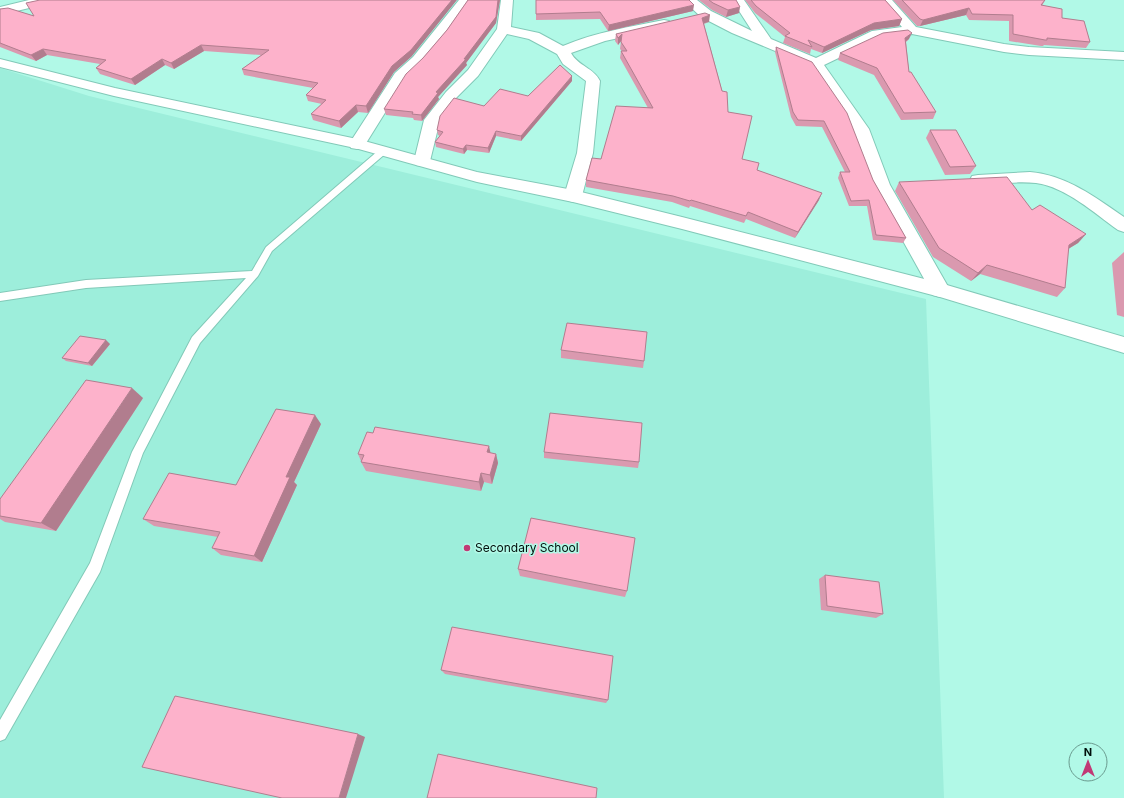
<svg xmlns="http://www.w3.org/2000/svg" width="1124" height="798" font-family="Inter,sans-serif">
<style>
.built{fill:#9deedb}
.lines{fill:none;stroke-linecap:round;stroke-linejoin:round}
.lane-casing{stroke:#82c9b8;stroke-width:2}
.street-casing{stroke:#82c9b8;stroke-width:2}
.secondary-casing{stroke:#82c9b8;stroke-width:2}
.lane{fill:#fff;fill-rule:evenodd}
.street{fill:#fff;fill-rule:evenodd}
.secondary{fill:#fff;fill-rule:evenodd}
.wall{fill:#da99af}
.shaded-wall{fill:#b17d8e}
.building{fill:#fdb2cb;stroke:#b17d8e}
.poi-dot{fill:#c13975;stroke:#b1f9e7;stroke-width:1.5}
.labels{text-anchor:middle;stroke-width:3;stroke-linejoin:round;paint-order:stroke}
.poi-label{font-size:12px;fill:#000f0b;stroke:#b1f9e7;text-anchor:start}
</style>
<rect width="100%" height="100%" fill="#b1f9e7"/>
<polygon class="built" points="0,68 89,96 926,299 944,798 0,798"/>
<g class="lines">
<defs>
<polygon id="lane" points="382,149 386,152 385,154 272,251 258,276 200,343 143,453 100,572 5,739 0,741 0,720 90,563 132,452 192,337 246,278 86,288 0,301 0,293 86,280 252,271 266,247 379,150"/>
<g id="street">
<polygon points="29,0 51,0 50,3 0,15 0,7"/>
<polygon points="459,0 472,0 447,35 423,63 406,79 363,148 357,149 351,148 349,144 395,73 413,57"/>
<path d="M 501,0 L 513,0 L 511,27 L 539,33 L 563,46 C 595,32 630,27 664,20 L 669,21 L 671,24 L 669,27 L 605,41 L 571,53 C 578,66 594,68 600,81 L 593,153 L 582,196 L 579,200 L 573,202 L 567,200 L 564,196 L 577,153 L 586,81 L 563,64 L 557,54 L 529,39 L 507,34 L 478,76 L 456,98 L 440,120 L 430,161 L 428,165 L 422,166 L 416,165 L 414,161 L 424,120 L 446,92 L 468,70 L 497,29 Z"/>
<polygon points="683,0 697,0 711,11 752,31 732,0 744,0 771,39 816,58 872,31 902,27 879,0 892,0 916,27 1004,44 1029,47 1124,52 1124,60 1029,55 1004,52 912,34 880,38 824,65 869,129 890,185 950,290 947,295 940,297 933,295 872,185 853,129 811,66 732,33 701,17"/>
<path d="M 1030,172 C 1066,175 1095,197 1124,217 L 1124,232 L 1118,230 C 1094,213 1066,187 1036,183 C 1017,181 997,184 978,185 L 972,184 L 970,180 L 972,176 L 978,175 Z"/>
</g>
<polygon id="secondary" points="0,59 115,88 357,139 477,172 573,190 682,217 940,283 1124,337 1124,353 940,297 682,229 573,202 477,182 355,148 114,96 0,67"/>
</defs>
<use href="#lane" class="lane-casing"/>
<use href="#street" class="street-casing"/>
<use href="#secondary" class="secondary-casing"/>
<use href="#lane" class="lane"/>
<use href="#street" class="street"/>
<use href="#secondary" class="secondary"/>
</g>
<g class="wall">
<polygon points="468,0 500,0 496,23 466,63 467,65 438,97 439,99 422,121 414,120 413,118 386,115 384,109 423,58 447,30"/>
<polygon points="536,0 693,11 608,31 600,19 536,20"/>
<polygon points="699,0 736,0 739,13 726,17 712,10"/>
<polygon points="745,0 885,0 902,19 899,26 871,30 822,53 811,49 810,54 783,43 785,37 755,13"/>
<polygon points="893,0 1045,0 1042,6 1062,18 1090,42 1086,48 1044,45 1043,46 1041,46 1009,41 1009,21 969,20 966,15 920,26 917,26"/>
<polygon points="0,9 34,16 412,56 394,72 368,113 358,112 341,128 313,120 311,114 322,104 308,101 306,95 313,88 244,75 242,69 261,55 204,51 174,69 165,65 135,85 100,74 96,68 100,64 47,55 36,61 0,47"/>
<polygon points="709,22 704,24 728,112 742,159 757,170 819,200 795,238 746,219 744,223 690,206 689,208 672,202 586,187 586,180 601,159 648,108 620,58 621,51 622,51 620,49 621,41 618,45 615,41 616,34"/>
<polygon points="909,39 906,42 909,72 936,112 933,119 901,120 874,75 838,60 840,53"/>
<polygon points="776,47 873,180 906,238 903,243 873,240 867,206 849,206 838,178 840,172 845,172 822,127 796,126 791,117 775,52"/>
<polygon points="572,81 521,141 496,136 489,153 467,150 464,154 436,147 435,142 440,136 438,135 437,130 528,96"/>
<polygon points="930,130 976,166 970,174 945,175 926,138"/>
<polygon points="899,182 1032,210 1086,234 1078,243 1068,249 1065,288 1057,297 980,274 971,281 933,257 895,191"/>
<polygon points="1124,252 1124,317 1117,315 1112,263"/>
<polygon points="110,344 92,366 66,361 62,358"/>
<polygon points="561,350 644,361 643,368 561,358"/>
<polygon points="143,398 56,531 5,522 0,519 0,499"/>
<polygon points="321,424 294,482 297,485 262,562 221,555 212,548 218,537 154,526 143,519 236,485"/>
<polygon points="544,452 639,462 638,468 544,458"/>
<polygon points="490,453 496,454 498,463 492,484 484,482 481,491 366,471 361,462 361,461 358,454"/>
<polygon points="518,569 627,591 625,597 520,576"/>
<polygon points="825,575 883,614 876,618 821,610 819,579"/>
<polygon points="441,670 608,700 606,703 445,674"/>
</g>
<g class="shaded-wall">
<polygon points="452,0 457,0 412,56 394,72 368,113 366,106 392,66"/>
<polygon points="498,0 500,0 496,23 466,63 467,65 438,97 439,99 422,121 421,115"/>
<polygon points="694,5 693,11 608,31 609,25"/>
<polygon points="740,7 739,13 726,17 728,10"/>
<polygon points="969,8 966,15 920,26 923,20"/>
<polygon points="710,15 709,22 701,24 702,18"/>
<polygon points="902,19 899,26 871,30 822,53 824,47 874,23"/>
<polygon points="912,33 909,39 902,44 905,38"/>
<polygon points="622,34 621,41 618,45 618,38"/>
<polygon points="201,45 204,51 174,69 171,63"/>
<polygon points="43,49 47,55 36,61 31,55"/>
<polygon points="162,59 165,65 135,85 131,79"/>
<polygon points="572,76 572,81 521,141 521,136"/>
<polygon points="356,105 358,112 341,128 339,121"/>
<polygon points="496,131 496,136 489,153 488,148"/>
<polygon points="466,145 467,150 464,154 463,149"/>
<polygon points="822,193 819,200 795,238 798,232"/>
<polygon points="1086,234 1078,243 1060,254 1069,245"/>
<polygon points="987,265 980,274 971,281 978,273"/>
<polygon points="106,340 110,344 92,366 88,363"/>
<polygon points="132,388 143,398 56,531 41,523"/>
<polygon points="315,415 321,424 294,482 297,485 262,562 254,556 286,477"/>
<polygon points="489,446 491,455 487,452"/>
<polygon points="496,454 498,463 492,484 490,475"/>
<polygon points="481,473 484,482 481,491 479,482"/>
<polygon points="358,734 365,737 346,798 339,798"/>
</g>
<g class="building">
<polygon points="40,0 452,0 411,50 392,66 366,106 356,105 339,121 311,114 326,100 306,95 318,83 242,69 269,50 201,45 171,63 162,59 131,79 96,68 106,60 43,49 31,55 0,43 0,9 8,8 34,16 26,3"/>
<polygon points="468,0 498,0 496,17 464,59 466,59 436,92 438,93 421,115 412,114 413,112 384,109 406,74 423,58 447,30"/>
<polygon points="536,0 689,0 694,5 609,25 600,12 536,14"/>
<polygon points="709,0 736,0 740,7 728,10 713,3"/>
<polygon points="751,0 885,0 902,19 874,23 824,47 808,40 812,47 785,36 790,33 756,6"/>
<polygon points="902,0 1045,0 1041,5 1062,9 1062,18 1084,21 1090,42 1047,38 1047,40 1045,40 1013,34 1013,15 972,14 969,8 923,20 920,19"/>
<polygon points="705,13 710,15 702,18 722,91 727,92 728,112 752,116 742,159 759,163 757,170 822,193 798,232 748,212 746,216 691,200 690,201 673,196 586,180 592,158 601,159 616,106 653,108 621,51 627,51 621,42 622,34 618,38 616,34"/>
<polygon points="908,30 912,33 905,38 909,72 911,72 936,112 904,113 877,68 840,53 883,33"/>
<polygon points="776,47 812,62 847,113 873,180 906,238 876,235 869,200 851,201 840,172 850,172 824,121 798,120 793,112"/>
<polygon points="560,65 572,76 521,136 496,131 488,148 466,145 463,149 435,142 443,132 437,130 440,116 454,98 484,106 500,89 528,96"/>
<polygon points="930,130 956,130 976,166 950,167"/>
<polygon points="1007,177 1032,210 1040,205 1086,234 1069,245 1065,288 987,265 978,273 939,248 899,182"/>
<polygon points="567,323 647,332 644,361 561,350"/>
<polygon points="80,336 106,340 88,363 62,358"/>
<polygon points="86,380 132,388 41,523 0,516 0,499"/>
<polygon points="276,409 315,415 286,477 290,477 254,556 212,548 220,532 143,519 169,473 236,485"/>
<polygon points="550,413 642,423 639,462 544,452"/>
<polygon points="375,427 489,446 487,452 496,454 490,475 481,473 479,482 361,462 364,455 358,454 367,432 373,433"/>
<polygon points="531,518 635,538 627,591 518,569"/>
<polygon points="825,575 879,582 883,614 827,606"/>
<polygon points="452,627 613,656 608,700 441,670"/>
<polygon points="175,696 358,734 339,798 282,798 142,767"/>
<polygon points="438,754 597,788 596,798 427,798"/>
</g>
<circle class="poi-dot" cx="467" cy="548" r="4"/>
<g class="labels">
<g class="poi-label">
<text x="475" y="552">Secondary School</text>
</g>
</g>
<g transform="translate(1088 762)"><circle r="19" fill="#b1f9e7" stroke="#6a9b8f"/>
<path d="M0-3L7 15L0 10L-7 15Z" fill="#c13975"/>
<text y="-6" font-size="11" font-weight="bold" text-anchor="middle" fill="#000f0b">N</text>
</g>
</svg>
